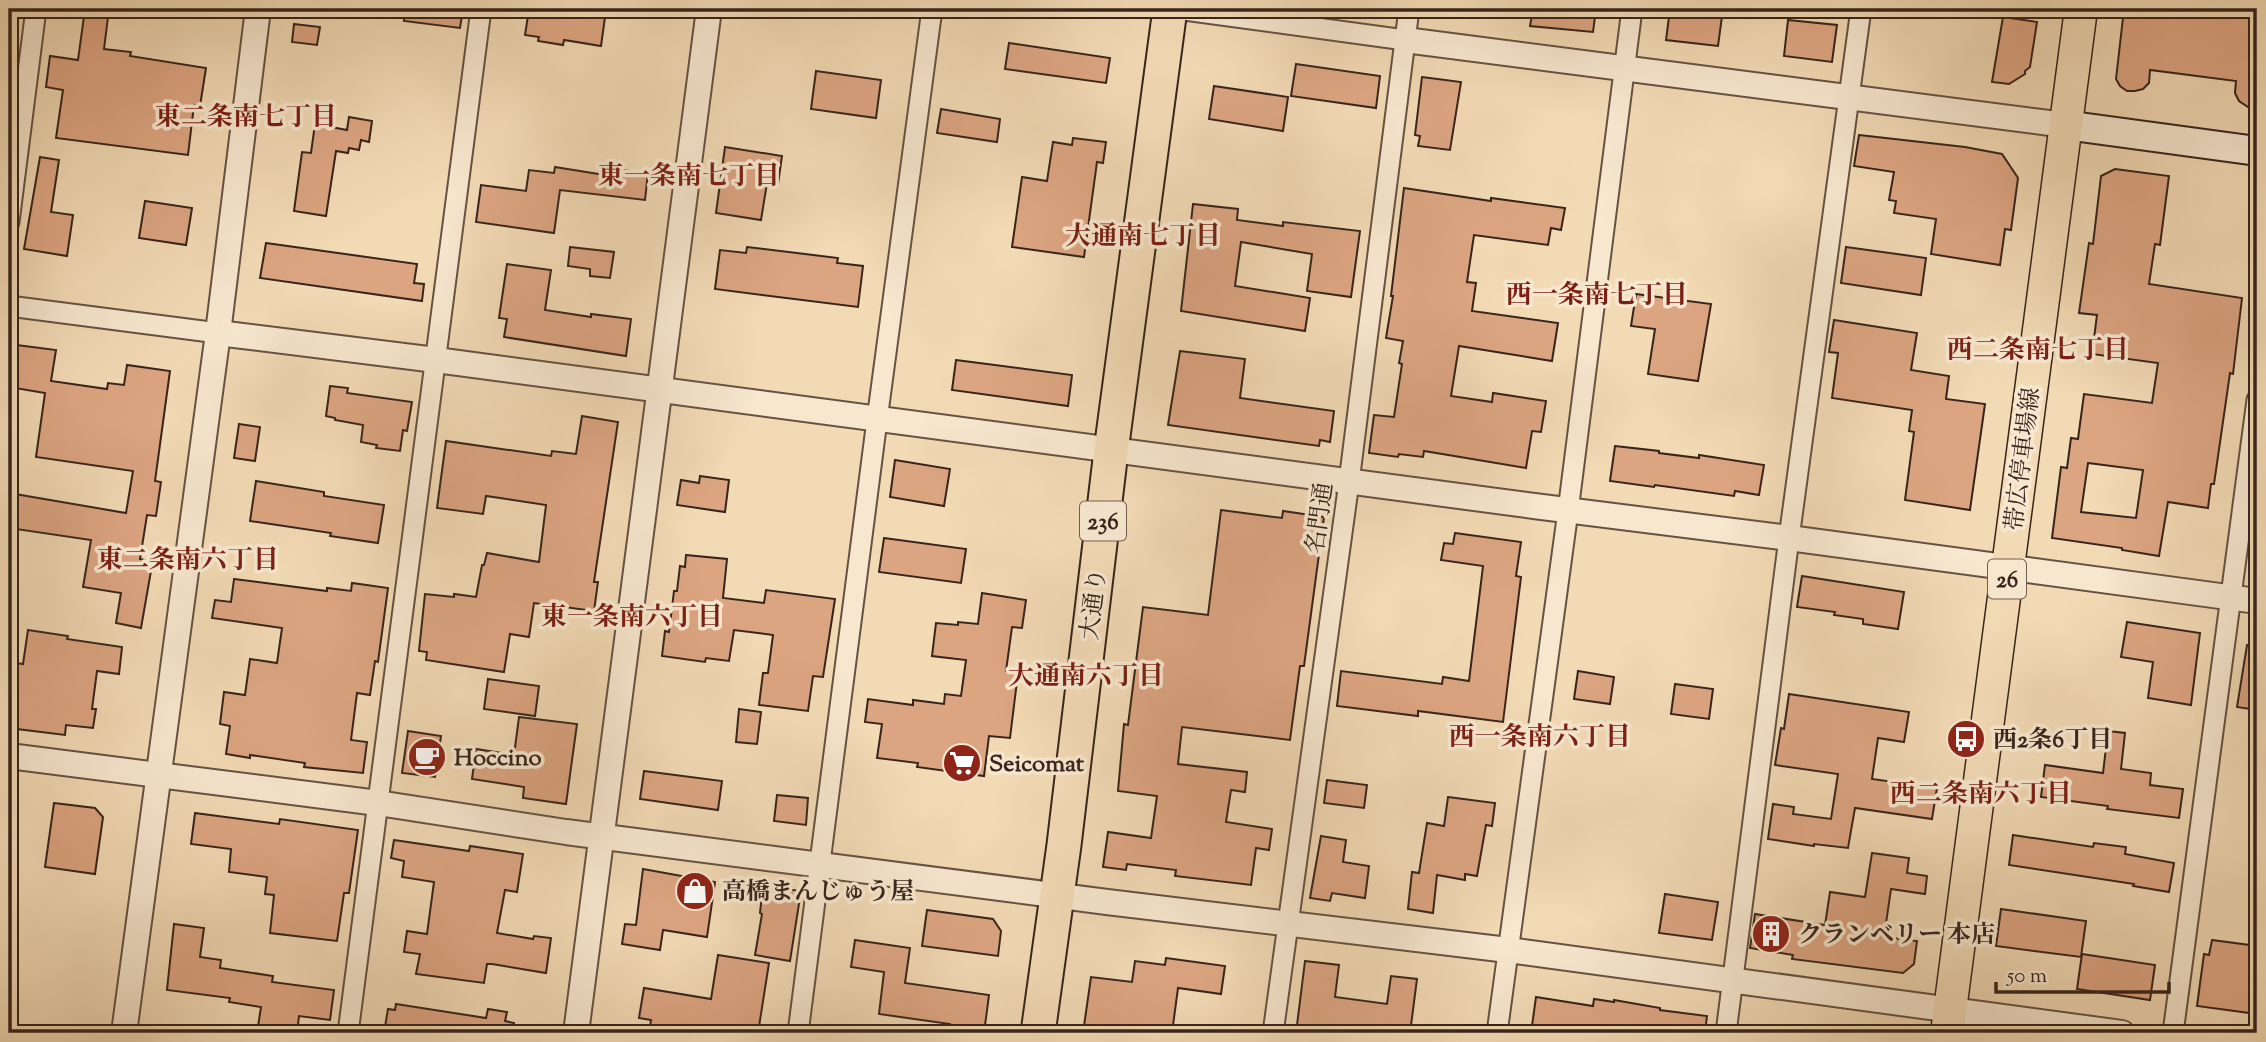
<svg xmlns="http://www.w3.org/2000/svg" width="2266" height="1042" font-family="'Sorts Mill Goudy','Noto Serif JP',serif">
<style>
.building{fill:#dca582;stroke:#37241c;stroke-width:2;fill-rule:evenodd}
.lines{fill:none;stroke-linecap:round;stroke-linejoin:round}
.minor-casing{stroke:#665242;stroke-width:23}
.tertiary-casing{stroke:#665242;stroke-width:28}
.secondary-casing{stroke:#37241c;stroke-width:32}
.primary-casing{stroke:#37241c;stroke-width:35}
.trunk-casing{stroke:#37241c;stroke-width:37}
.minor{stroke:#f7e7cf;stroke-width:19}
.tertiary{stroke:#f7e7cf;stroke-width:24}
.secondary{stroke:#f7e7cf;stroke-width:28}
.primary{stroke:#f2dab5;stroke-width:32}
.trunk{stroke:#f2dab5;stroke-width:33}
.labels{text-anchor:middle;stroke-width:7;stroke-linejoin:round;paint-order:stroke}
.shield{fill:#f7e7cf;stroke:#715e52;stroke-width:2}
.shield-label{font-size:23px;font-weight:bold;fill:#37241c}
.street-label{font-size:24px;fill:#37241c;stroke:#f7e7cf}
.poi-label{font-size:24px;font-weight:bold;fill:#37241c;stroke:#f7e7cf;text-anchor:start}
.neighbourhood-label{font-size:26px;font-weight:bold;fill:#7a1f14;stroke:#f7e7cf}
</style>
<rect width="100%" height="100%" fill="#f2dab5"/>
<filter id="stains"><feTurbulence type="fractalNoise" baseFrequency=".00286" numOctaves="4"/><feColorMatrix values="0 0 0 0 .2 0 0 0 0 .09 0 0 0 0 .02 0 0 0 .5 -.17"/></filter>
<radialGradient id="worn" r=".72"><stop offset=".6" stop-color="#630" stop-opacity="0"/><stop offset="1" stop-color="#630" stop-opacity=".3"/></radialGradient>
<g class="building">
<polygon points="85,9 109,9 104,49 131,52 130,56 206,68 200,106 194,105 188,155 56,138 63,90 46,87 50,56 78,60"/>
<polygon points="405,9 463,9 460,28 404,21"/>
<polygon points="529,9 606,10 601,46 564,40 563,45 538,41 539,37 525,35"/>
<polygon points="1533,9 1596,9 1593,32 1530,26"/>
<polygon points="1670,9 1723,9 1718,46 1666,40"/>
<polygon points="2124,9 2257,9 2257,113 2239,101 2235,93 2236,81 2150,70 2149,83 2143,89 2135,91 2127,91 2120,86 2116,79"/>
<polygon points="2003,17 2037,22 2030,67 2025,71 2025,74 2009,84 1992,82"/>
<polygon points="1788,20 1837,25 1832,62 1784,56"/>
<polygon points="294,24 320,27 317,45 292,42"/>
<polygon points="1009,43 1110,58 1106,83 1005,69"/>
<polygon points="1296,64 1380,76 1376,108 1291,96"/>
<polygon points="816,71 881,80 876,118 811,109"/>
<polygon points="1422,77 1461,82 1450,150 1418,146 1420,136 1415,135"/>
<polygon points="1214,86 1288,97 1283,131 1209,119"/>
<polygon points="941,109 1000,119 997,142 937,133"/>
<polygon points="349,117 372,121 369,142 361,140 359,150 349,148 348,153 336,151 326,216 294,211 302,152 311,153 315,124 347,130"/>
<polygon points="1859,135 1965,147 2002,154 2018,178 2011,230 2005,229 2000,265 1931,254 1936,219 1894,213 1896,201 1889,200 1894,172 1854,166"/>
<polygon points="1073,138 1106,142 1103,163 1097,162 1084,257 1012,247 1022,177 1047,181 1053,142 1072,145"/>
<polygon points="725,147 782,156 778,184 767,183 761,220 716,213"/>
<polygon points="40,157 59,160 51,212 73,215 67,256 24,249"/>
<polygon points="555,167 605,175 606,168 648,173 645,200 560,190 554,233 476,222 481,185 526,191 529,170 554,173"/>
<path d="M 2115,169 L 2169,176 L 2160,245 L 2155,244 L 2149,284 L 2242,298 L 2233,374 L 2230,373 L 2214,484 L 2211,484 L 2208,508 L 2168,502 L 2159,556 L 2122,550 L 2122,548 L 2052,538 L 2061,467 L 2067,468 L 2071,438 L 2078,439 L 2084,394 L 2152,403 L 2158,363 L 2092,354 L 2097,315 L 2079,313 L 2089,243 L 2093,244 L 2101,176 ZM 2088,463 L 2143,470 L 2136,518 L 2081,512 Z"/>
<polygon points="1404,188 1491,201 1491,198 1565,208 1561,230 1551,228 1548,245 1474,235 1467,282 1476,283 1472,311 1558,323 1552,361 1459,346 1451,396 1492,402 1493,393 1546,401 1541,432 1532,431 1526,468 1424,451 1423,457 1399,454 1398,457 1369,453 1374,415 1394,417 1402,364 1399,363 1403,341 1386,338 1393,296 1391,296"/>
<polygon points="145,201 192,208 186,245 139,238"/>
<polygon points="1193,204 1238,209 1237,220 1283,226 1283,222 1360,231 1351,297 1307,291 1312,254 1241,242 1235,286 1310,298 1305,331 1181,311"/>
<polygon points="266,243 417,264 414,283 424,284 422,301 260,278"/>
<polygon points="570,247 614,252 610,278 590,276 590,269 568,266"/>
<polygon points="747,247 838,258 837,263 863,266 858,307 715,289 720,250 746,253"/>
<polygon points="1846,247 1926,258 1921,295 1841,283"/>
<polygon points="507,264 551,270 545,310 591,317 591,314 631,319 626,356 504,337 507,319 499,318"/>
<polygon points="1636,294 1711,304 1698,381 1648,374 1655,329 1631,326"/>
<polygon points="1834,320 1917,333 1911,370 1949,376 1946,399 1985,404 1970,510 1905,500 1914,432 1909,431 1912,410 1832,398 1838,353 1829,352"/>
<polygon points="9,344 56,350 51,381 107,389 108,383 124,385 127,365 170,371 155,481 161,482 156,516 147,515 140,559 145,560 144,565 151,571 141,628 116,623 121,593 83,587 91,540 9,528 9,493 126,513 133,471 36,457 45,393 9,387"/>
<polygon points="1180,351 1245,359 1240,398 1334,411 1330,442 1320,440 1319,446 1168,425"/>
<polygon points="956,360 1072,375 1068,406 952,390"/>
<polygon points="330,386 348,388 347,393 412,402 407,431 403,430 400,451 376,448 377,445 361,442 363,425 335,420 335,418 326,416"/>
<polygon points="582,416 618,422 594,582 598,582 594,611 534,603 529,637 510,634 504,672 426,660 427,652 419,651 425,594 454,597 454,594 476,597 482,565 484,565 487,553 539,562 546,505 486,496 483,514 437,508 446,441 551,456 552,451 576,454"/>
<polygon points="239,424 260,427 255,461 234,458"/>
<polygon points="1615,446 1659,451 1659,453 1699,458 1699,455 1764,465 1759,495 1735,491 1734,496 1655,485 1654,487 1610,481"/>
<polygon points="895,460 950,469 944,506 890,497"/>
<polygon points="700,476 729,480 725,512 677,505 681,480 699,483"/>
<polygon points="256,481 324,492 324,496 384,505 378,543 330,536 331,533 250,521"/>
<polygon points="1221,510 1282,518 1283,511 1324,517 1304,666 1300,666 1290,740 1182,727 1178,764 1247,772 1245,792 1231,790 1226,822 1272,829 1269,850 1256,848 1251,885 1175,876 1176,870 1127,864 1126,870 1103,867 1108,832 1151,838 1157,796 1118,791 1124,724 1128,725 1143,607 1208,615"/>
<polygon points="1455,533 1521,542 1516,576 1521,577 1503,722 1418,711 1418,716 1337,706 1341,671 1442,684 1443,677 1469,681 1483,566 1441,560 1444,543 1453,544"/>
<polygon points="884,538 966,549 961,583 879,572"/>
<polygon points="686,555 727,559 723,598 764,603 766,590 835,599 823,677 813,676 808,711 759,705 763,673 768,673 773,635 734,630 729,661 706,658 705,662 662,656 665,631 669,632 674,591 677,591 680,566 685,567"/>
<polygon points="1802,576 1904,592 1898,629 1863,624 1863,619 1834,615 1835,612 1797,607"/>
<polygon points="234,579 327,591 327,588 351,591 352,583 388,588 378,662 375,661 370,695 357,693 351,740 367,742 363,773 304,767 305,763 250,755 250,758 226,754 230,726 220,724 224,692 245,695 250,659 277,663 282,628 212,618 215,600 231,602"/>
<polygon points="982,593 1026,600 1022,628 1012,627 1006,671 1018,673 1010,738 989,736 984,776 917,767 918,763 877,758 882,724 865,722 868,699 913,705 913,700 944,704 945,694 961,696 966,660 932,656 936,623 958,625 958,622 978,624"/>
<polygon points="2127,622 2200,633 2191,705 2148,698 2153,662 2121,657"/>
<polygon points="28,630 68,636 67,639 122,647 119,674 97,671 92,709 96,709 93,728 66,725 65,735 9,728 9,662 23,664"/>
<polygon points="2247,645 2257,646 2257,710 2237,707"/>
<polygon points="1578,671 1614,677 1610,704 1574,699"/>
<polygon points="488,679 539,686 535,716 484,709"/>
<polygon points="1675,684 1713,689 1709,719 1671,714"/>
<polygon points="1789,694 1909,712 1904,742 1878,738 1872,779 1937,788 1932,819 1855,808 1848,848 1814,844 1814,846 1768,839 1773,804 1794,807 1793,814 1831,819 1838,774 1775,765 1781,728 1784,729"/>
<polygon points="739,709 761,712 757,744 736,742"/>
<polygon points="519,717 577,724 566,804 523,798 524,787 472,779 476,749 514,755"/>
<polygon points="408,731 441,736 435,777 402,773"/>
<polygon points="2108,731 2125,733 2121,769 2151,773 2150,785 2183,789 2179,818 2107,809 2108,806 2041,797 2045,765 2103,773"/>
<polygon points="644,771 722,781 718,810 640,799"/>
<polygon points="1327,780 1367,785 1364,808 1324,803"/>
<polygon points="777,795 808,798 806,825 774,821"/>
<polygon points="1448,797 1495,803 1492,826 1486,825 1477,876 1465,874 1465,880 1437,875 1433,913 1408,909 1412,872 1419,873 1427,823 1444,826"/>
<polygon points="54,803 95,808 103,817 95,874 45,867"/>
<polygon points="195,813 279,824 280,819 358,830 349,893 344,893 337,941 270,933 274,895 265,894 267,877 229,872 231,849 191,844"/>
<polygon points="2013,835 2093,847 2094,843 2126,847 2125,854 2174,863 2169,892 2133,886 2134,884 2009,865"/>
<polygon points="1321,836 1346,840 1343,862 1369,866 1365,898 1332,893 1330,901 1310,898"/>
<polygon points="394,840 469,851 470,846 523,854 517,892 505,890 497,933 533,939 534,936 551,938 546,973 492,964 487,964 484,983 416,974 420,954 404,952 407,931 427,934 434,882 402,877 404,861 391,858"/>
<polygon points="1872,853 1909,858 1907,873 1927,876 1925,894 1891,889 1884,937 1917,941 1914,964 1903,973 1792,959 1793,955 1750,948 1755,914 1825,925 1830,892 1865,897"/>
<polygon points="643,869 715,882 707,937 663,930 660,950 622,944 625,924 636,925"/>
<polygon points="763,886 801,891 790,961 755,955 762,914 760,913"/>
<polygon points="1665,894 1718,902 1712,940 1659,933"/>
<polygon points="2001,909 2086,921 2081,957 1996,946"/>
<polygon points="927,910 993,919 1001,931 998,956 922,946"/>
<polygon points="174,924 204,928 200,957 221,960 220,968 273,976 272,982 334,990 330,1020 299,1016 297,1033 257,1033 261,1007 229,1002 230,998 167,990"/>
<polygon points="855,940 910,948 905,983 989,995 984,1033 949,1033 950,1024 879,1014 884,972 851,967"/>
<polygon points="2212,940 2257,946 2257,1014 2197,1006 2204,954 2209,955"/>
<polygon points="2082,954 2155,965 2150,1000 2077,989"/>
<polygon points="718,955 769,963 758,1033 738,1033 688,1026 687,1033 649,1033 651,1020 639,1018 644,988 711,999"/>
<polygon points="1166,958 1225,966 1221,994 1178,988 1172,1033 1083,1033 1091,977 1132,982 1135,961 1165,965"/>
<polygon points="1305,961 1339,965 1335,997 1387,1004 1391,976 1417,979 1410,1033 1296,1033"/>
<polygon points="1536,997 1593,1006 1594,999 1614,1002 1614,1000 1660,1008 1660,1010 1707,1016 1705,1033 1531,1033"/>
<polygon points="396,1004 486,1018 488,1009 507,1012 505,1021 514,1023 513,1033 384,1033 388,1009 395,1010"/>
</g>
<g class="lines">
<defs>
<g id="minor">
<polyline points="1177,9 1405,40"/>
<polyline points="9,222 36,9"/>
<polyline points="9,306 218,333"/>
<polyline points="348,1033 481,9"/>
<polyline points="798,1033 877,420 932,9"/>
<polyline points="1273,1033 1349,482 1409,9"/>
<polyline points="1497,1033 1568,511 1632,9"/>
<polyline points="1726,1033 1789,538 1861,9"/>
<polyline points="2173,1033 2257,400"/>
</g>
<g id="tertiary">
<polyline points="1405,40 2065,125"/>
<polyline points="218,333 436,360 1534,506 1789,538 2257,601"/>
<polyline points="9,756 378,803 566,832 1107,902 1508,950 2122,1033"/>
<polyline points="124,1033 218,333 258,9"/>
<polyline points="576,1033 709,9"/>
</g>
<polyline id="secondary" points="2065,125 2257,151"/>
<polyline id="primary" points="1947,1033 2081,9"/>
<polyline id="trunk" points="1038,1033 1064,845 1111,451 1170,9"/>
</defs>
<use href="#minor" class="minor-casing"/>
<use href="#tertiary" class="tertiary-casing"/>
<use href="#secondary" class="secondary-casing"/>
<use href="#primary" class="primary-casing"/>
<use href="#trunk" class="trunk-casing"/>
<use href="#minor" class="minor"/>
<use href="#tertiary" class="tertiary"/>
<use href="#secondary" class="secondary"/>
<use href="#primary" class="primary"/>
<use href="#trunk" class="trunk"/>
</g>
<defs>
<symbol id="bus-disc" viewBox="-11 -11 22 22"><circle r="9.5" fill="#8f2418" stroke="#f7e7cf"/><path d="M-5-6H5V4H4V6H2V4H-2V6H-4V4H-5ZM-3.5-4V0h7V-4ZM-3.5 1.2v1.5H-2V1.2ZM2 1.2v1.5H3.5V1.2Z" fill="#fff"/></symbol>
<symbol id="cafe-disc" viewBox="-11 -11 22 22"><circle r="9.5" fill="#8f2418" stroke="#f7e7cf"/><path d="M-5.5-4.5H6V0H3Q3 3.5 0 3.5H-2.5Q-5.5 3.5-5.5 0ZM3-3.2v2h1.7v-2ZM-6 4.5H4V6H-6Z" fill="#fff"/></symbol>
<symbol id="supermarket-disc" viewBox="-11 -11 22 22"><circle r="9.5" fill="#8f2418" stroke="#f7e7cf"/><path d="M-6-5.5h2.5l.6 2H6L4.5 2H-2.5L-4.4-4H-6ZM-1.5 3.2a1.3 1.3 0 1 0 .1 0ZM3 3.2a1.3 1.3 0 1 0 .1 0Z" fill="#fff"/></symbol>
<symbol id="shop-disc" viewBox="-11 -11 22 22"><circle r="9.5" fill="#8f2418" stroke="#f7e7cf"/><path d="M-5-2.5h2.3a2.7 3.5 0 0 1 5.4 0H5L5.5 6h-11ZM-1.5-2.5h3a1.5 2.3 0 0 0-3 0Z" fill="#fff"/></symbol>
<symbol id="building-disc" viewBox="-11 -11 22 22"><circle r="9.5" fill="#8f2418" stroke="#f7e7cf"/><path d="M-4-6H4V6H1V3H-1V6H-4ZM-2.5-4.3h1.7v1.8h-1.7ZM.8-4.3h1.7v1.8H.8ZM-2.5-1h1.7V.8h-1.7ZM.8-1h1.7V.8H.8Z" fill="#fff"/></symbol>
</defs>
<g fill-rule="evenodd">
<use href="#bus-disc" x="1944" y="717" width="44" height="44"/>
<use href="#cafe-disc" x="405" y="735" width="44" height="44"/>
<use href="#supermarket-disc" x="940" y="741" width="44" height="44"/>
<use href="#shop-disc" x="673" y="869" width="44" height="44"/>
<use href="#building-disc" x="1749" y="912" width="44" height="44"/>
</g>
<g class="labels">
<g class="shield">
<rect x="1080" y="501.5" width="46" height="39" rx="5"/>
<rect x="1988" y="559.5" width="38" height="39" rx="5"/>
</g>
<g class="shield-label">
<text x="1103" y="529">236</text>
<text x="2007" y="587">26</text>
</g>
<g class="street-label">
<text transform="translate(2022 459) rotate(-83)" y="8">帯広停車場線</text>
<text transform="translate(1319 518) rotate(-82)" y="8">名門通</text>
<text transform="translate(1093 604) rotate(-83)" y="8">大通り</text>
</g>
<g class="poi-label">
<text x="1993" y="747">西2条6丁目</text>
<text x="454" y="765">Hoccino</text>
<text x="989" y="771">Seicomat</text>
<text x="722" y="899">高橋まんじゅう屋</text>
<text x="1798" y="942">クランベリー 本店</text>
</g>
<g class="neighbourhood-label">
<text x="246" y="125">東二条南七丁目</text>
<text x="689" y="184">東一条南七丁目</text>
<text x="1143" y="244">大通南七丁目</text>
<text x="1597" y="303">西一条南七丁目</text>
<text x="2038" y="358">西二条南七丁目</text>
<text x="188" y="568">東二条南六丁目</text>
<text x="632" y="625">東一条南六丁目</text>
<text x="1086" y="684">大通南六丁目</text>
<text x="1540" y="745">西一条南六丁目</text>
<text x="1981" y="802">西二条南六丁目</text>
</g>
</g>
<rect width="2266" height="1042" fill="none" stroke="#f2dab5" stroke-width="35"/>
<rect x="10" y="10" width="2245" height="1021" fill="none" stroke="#37241c" stroke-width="3.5"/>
<rect x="18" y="18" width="2231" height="1007" fill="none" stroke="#37241c" stroke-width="2"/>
<path d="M1996 982v10h173v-10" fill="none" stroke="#37241c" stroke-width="3.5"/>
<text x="2007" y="982" font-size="21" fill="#37241c" stroke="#f7e7cf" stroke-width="5" paint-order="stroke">50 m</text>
<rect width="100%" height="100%" filter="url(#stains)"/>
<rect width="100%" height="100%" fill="url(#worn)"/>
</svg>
